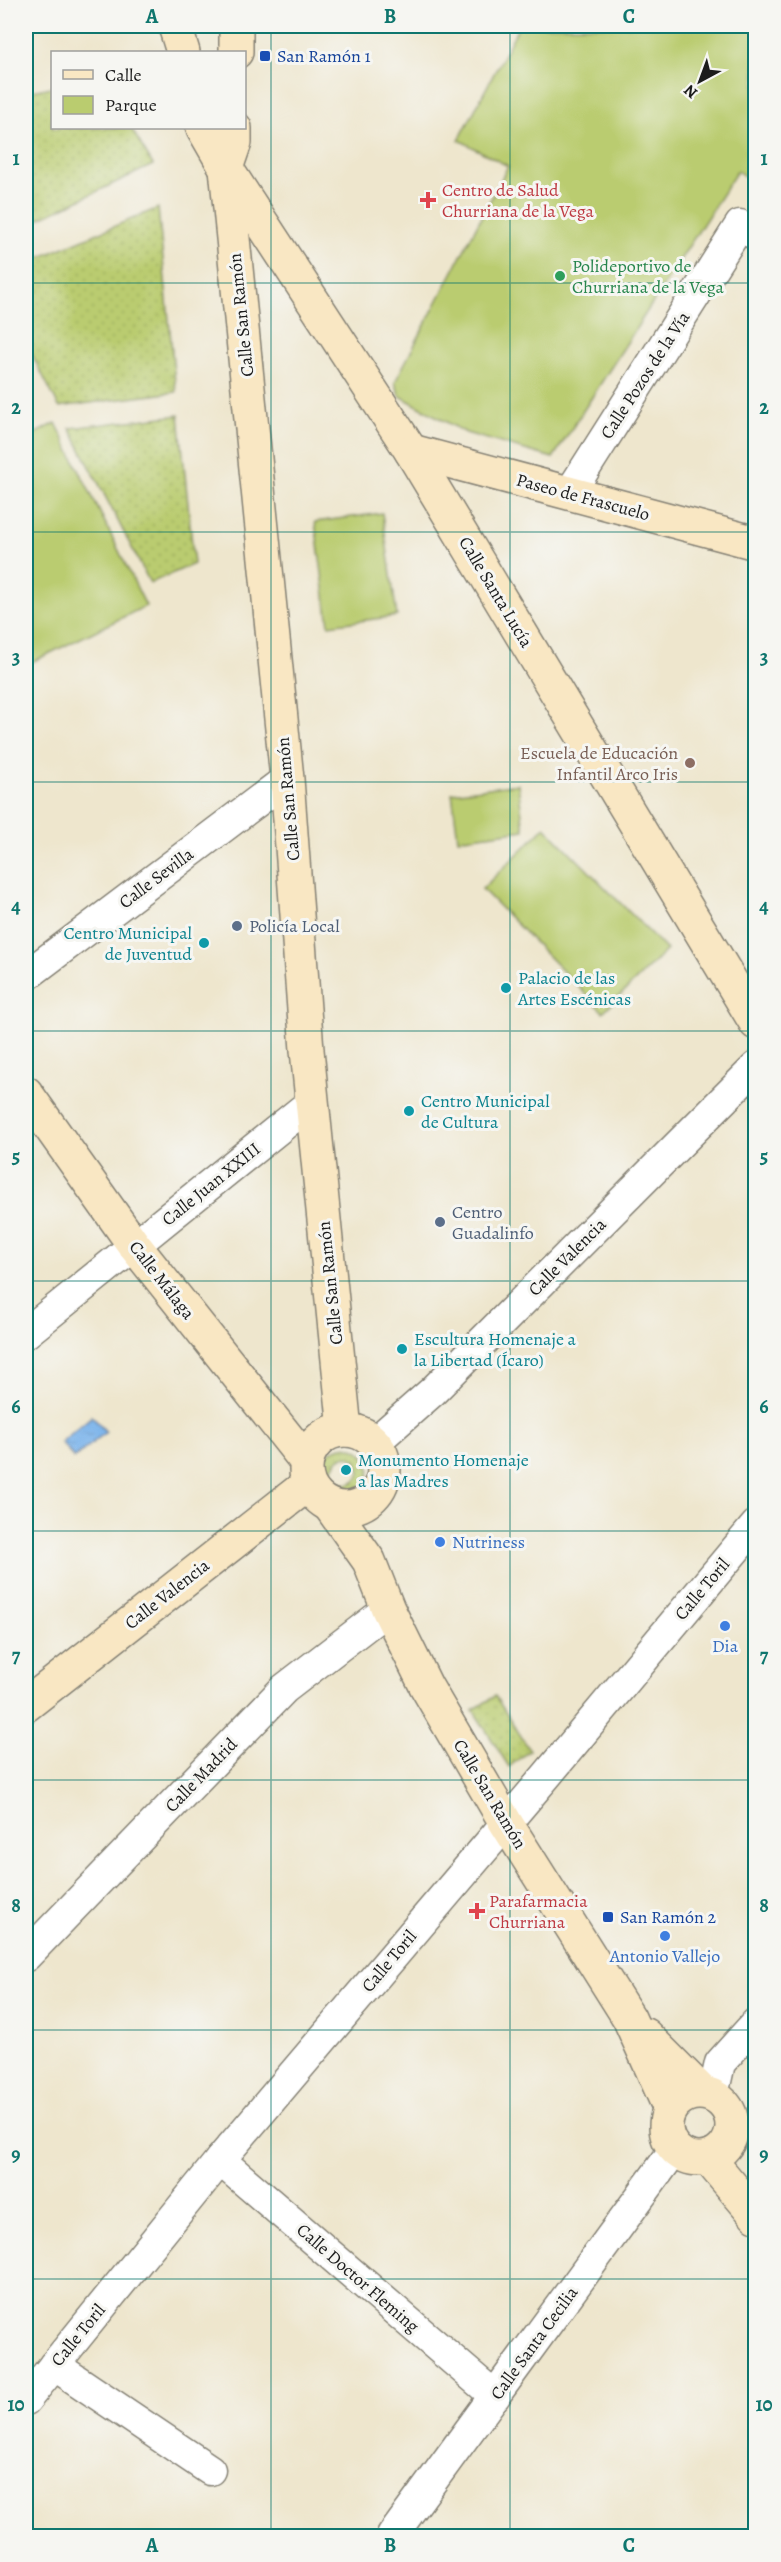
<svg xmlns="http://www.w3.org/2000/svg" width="781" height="2562" font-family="Alegreya,serif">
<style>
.park{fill:#bacc6f;stroke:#6b7446;stroke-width:1.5}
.garden{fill:url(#garden-dots);stroke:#6b7446;stroke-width:1.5;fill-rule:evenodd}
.water{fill:url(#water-ripples);stroke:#4c6884;stroke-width:1.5}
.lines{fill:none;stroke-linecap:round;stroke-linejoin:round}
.street-casing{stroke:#858174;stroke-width:33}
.secondary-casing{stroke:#858174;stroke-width:36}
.street{stroke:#fff;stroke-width:30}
.secondary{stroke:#f9e7c3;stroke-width:33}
.grid{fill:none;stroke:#0f766e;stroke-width:1.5;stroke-opacity:0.55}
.transit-dot{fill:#1a4fb4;stroke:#f6f6f2;stroke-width:2}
.health-dot{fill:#e0444e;stroke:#f6f6f2;stroke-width:2}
.leisure-dot{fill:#2e9e5b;stroke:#f6f6f2;stroke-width:2}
.education-dot{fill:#8d6e63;stroke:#f6f6f2;stroke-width:2}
.service-dot{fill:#5c6f8a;stroke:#f6f6f2;stroke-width:2}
.culture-dot{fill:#0f9aa8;stroke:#f6f6f2;stroke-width:2}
.shop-dot{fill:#3f7fe0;stroke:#f6f6f2;stroke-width:2}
.labels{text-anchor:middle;stroke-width:6;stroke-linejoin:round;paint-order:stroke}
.transit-label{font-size:18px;fill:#164399;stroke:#f6f6f2;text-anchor:start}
.health-label{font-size:18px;fill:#be3a42;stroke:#f6f6f2;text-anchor:start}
.leisure-label{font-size:18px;fill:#27864d;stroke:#f6f6f2;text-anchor:start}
.street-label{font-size:18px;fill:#1c1c1c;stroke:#f6f6f2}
.education-label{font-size:18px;fill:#785e54;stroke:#f6f6f2;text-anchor:end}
.service-label{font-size:18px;fill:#4e5e75;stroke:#f6f6f2;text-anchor:start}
.culture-label{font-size:18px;fill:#0d838f;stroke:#f6f6f2;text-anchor:start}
.shop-label{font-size:18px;fill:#366cbe;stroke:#f6f6f2}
.neatline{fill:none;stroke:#0f766e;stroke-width:2}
.grid-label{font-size:20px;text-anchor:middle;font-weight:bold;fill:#0f766e}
</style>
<defs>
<pattern id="garden-dots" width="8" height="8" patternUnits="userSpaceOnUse" patternTransform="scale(1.5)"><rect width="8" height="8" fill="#bacc6f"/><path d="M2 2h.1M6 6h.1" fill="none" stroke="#9faf60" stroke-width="1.8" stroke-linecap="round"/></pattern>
<pattern id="water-ripples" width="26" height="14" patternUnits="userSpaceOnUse" patternTransform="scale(1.5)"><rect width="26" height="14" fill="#7bb4eb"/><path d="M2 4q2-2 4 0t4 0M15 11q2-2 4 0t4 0" fill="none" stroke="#6a9ac9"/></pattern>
</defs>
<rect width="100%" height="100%" fill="#f6f6f2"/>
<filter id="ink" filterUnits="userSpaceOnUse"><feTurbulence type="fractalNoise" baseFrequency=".0167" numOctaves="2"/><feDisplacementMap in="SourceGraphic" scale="12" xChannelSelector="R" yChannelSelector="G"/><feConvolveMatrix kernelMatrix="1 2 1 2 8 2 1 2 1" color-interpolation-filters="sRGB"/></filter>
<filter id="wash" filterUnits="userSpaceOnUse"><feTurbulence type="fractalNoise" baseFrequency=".008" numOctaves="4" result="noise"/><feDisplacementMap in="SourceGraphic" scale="24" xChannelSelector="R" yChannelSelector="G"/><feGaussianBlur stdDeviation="1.35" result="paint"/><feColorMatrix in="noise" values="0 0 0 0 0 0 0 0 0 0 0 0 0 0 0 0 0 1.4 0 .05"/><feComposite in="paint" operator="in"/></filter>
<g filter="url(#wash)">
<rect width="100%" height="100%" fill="#eee6cd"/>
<g class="park">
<polygon points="519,26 755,26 755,183 737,171 553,458 466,433 400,396 395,382 508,166 459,140"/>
<polygon points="56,423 146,606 26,665 26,438"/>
<polygon points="382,513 397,616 329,625 315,522"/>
<polygon points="518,784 524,830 458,839 452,793"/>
<polygon points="545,827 667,950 603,1012 482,889"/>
</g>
<g class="garden">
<polygon points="52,87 52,128 131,128 153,165 26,225 26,92"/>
<polygon points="158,208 176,392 59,407 26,343 26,263"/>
<polygon points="179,415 194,564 150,583 70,428"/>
<path d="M 346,1446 C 364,1449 376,1466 366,1484 C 343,1522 292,1456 346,1446 ZM 347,1456 L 356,1460 L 360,1472 C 357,1483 348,1486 338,1482 L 332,1470 L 338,1459 Z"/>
<polygon points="495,1696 530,1750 509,1767 473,1710"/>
</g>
<polygon class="water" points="92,1416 106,1432 74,1458 61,1442"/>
</g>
<g filter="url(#ink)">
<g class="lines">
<defs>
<g id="street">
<polyline points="569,494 740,225 756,235"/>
<polyline points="26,976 287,779"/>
<polyline points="26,1333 312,1102"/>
<polyline points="374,1443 433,1391 756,1067"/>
<polyline points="26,1956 284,1689 388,1609"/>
<polyline points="713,2095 720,2063 756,2023"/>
<polyline points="220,2160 495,2396"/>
<polyline points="54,2365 210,2470"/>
<polyline points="26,2400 220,2160 547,1775 756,1525"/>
<polyline points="392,2536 675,2149"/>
</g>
<g id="secondary">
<polyline points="175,26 183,52"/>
<polyline points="236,26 236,52"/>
<polyline points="203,128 226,168 411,451 756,1023"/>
<polyline points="235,128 235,142 226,168 287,779 307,1050 345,1430"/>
<polyline points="411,451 756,543"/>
<polyline points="26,1093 134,1245 306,1461"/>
<circle cx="345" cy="1469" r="39"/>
<polyline points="330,1506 369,1561 388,1609 426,1686 506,1823 629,2018 670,2109"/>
<polyline points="26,1705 308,1484"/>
<polyline points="645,2035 702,2092"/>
<circle cx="699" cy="2126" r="33"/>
<polyline points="708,2158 756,2215"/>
</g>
</defs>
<use href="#street" class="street-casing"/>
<use href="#secondary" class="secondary-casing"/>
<use href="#street" class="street"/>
<use href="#secondary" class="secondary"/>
</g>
</g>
<path class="grid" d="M 271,26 L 271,2536M 510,26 L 510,2536M 26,283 L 756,283M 26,532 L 756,532M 26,782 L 756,782M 26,1031 L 756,1031M 26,1281 L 756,1281M 26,1531 L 756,1531M 26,1780 L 756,1780M 26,2030 L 756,2030M 26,2279 L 756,2279"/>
<g class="transit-dot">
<rect x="259" y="50" width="12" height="12" rx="3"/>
<rect x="602" y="1911" width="12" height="12" rx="3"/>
</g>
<g class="health-dot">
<path d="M425 191h6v6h6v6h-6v6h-6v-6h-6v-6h6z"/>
<path d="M474 1902h6v6h6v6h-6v6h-6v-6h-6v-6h6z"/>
</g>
<circle class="leisure-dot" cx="560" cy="276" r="6"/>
<circle class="education-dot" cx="690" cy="763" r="6"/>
<g class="service-dot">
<circle cx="237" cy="926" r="6"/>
<circle cx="440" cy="1222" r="6"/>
</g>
<g class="culture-dot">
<circle cx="204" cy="943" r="6"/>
<circle cx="506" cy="988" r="6"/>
<circle cx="409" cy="1111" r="6"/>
<circle cx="402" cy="1349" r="6"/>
<circle cx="346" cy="1470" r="6"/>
</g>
<g class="shop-dot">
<circle cx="440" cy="1542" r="6"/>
<circle cx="725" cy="1626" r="6"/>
<circle cx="665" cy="1936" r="6"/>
</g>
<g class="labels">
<g class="transit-label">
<text x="277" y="62">San Ramón 1</text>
<text x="620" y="1923">San Ramón 2</text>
</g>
<g class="health-label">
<text x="442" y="196">Centro de Salud<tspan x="442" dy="21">Churriana de la Vega</tspan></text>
<text x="489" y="1907">Parafarmacia<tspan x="489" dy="21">Churriana</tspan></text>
</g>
<g class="leisure-label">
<text x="572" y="272">Polideportivo de<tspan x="572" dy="21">Churriana de la Vega</tspan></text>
</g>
<g class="street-label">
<text transform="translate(241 315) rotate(-96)" y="6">Calle San Ramón</text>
<text transform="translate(645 375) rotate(-57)" y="6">Calle Pozos de la Vía</text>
<text transform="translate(583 497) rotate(15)" y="6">Paseo de Frascuelo</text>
<text transform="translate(496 592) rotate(59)" y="6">Calle Santa Lucía</text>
<text transform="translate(288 799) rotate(-95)" y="6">Calle San Ramón</text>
<text transform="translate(156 878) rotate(-37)" y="6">Calle Sevilla</text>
<text transform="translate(211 1184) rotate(-39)" y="6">Calle Juan XXIII</text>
<text transform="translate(567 1257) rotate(-45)" y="6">Calle Valencia</text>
<text transform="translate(162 1280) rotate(52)" y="6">Calle Málaga</text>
<text transform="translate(330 1283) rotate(-96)" y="6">Calle San Ramón</text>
<text transform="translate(702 1589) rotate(-50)" y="6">Calle Toril</text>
<text transform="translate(167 1594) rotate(-38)" y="6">Calle Valencia</text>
<text transform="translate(201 1775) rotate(-46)" y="6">Calle Madrid</text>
<text transform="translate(490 1794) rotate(59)" y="6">Calle San Ramón</text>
<text transform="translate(389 1961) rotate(-50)" y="6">Calle Toril</text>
<text transform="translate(358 2278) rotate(41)" y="6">Calle Doctor Fleming</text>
<text transform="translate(78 2335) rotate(-51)" y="6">Calle Toril</text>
<text transform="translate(534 2343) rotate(-54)" y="6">Calle Santa Cecilia</text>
</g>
<g class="education-label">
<text x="678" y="759">Escuela de Educación<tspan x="678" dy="21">Infantil Arco Iris</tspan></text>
</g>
<g class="service-label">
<text x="249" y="932">Policía Local</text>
<text x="452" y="1218">Centro<tspan x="452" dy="21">Guadalinfo</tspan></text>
</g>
<g class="culture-label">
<text x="192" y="939" text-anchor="end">Centro Municipal<tspan x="192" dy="21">de Juventud</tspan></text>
<text x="518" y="984">Palacio de las<tspan x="518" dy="21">Artes Escénicas</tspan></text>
<text x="421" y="1107">Centro Municipal<tspan x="421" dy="21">de Cultura</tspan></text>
<text x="414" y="1345">Escultura Homenaje a<tspan x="414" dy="21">la Libertad (Ícaro)</tspan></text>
<text x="358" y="1466">Monumento Homenaje<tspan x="358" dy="21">a las Madres</tspan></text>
</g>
<g class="shop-label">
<text x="452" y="1548" text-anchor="start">Nutriness</text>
<text x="725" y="1652">Dia</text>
<text x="665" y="1962">Antonio Vallejo</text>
</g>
</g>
<rect width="781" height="2562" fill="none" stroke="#f6f6f2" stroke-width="66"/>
<rect x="51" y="51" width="195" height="78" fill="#f6f6f2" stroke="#9f9f9c" stroke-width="1.5"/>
<rect x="63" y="70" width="30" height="9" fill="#f9e7c3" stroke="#9f9f9c" stroke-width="1.5"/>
<text x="105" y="81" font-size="18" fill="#1c1c1c">Calle</text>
<rect x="63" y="96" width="30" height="18" fill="#bacc6f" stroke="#9f9f9c" stroke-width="1.5"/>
<text x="105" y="111" font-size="18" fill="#1c1c1c">Parque</text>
<g transform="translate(700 81) rotate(221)" stroke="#f6f6f2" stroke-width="4.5" paint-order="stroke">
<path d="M0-4.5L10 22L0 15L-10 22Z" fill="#1c1c1c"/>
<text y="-9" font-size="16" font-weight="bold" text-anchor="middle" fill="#1c1c1c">N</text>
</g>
<rect x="33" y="33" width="715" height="2496" class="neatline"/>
<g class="grid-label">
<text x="152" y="23">A</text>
<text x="390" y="23">B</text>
<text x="629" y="23">C</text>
<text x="16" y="165">1</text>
<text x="764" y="165">1</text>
<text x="16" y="414">2</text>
<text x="764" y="414">2</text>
<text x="16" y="664">3</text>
<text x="764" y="664">3</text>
<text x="16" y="913">4</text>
<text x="764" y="913">4</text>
<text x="16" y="1163">5</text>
<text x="764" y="1163">5</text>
<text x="16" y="1413">6</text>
<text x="764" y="1413">6</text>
<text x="16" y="1662">7</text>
<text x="764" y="1662">7</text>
<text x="16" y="1912">8</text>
<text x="764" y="1912">8</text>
<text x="16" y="2161">9</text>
<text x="764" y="2161">9</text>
<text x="16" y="2411">10</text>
<text x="764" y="2411">10</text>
<text x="152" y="2552">A</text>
<text x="390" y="2552">B</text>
<text x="629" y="2552">C</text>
</g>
</svg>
